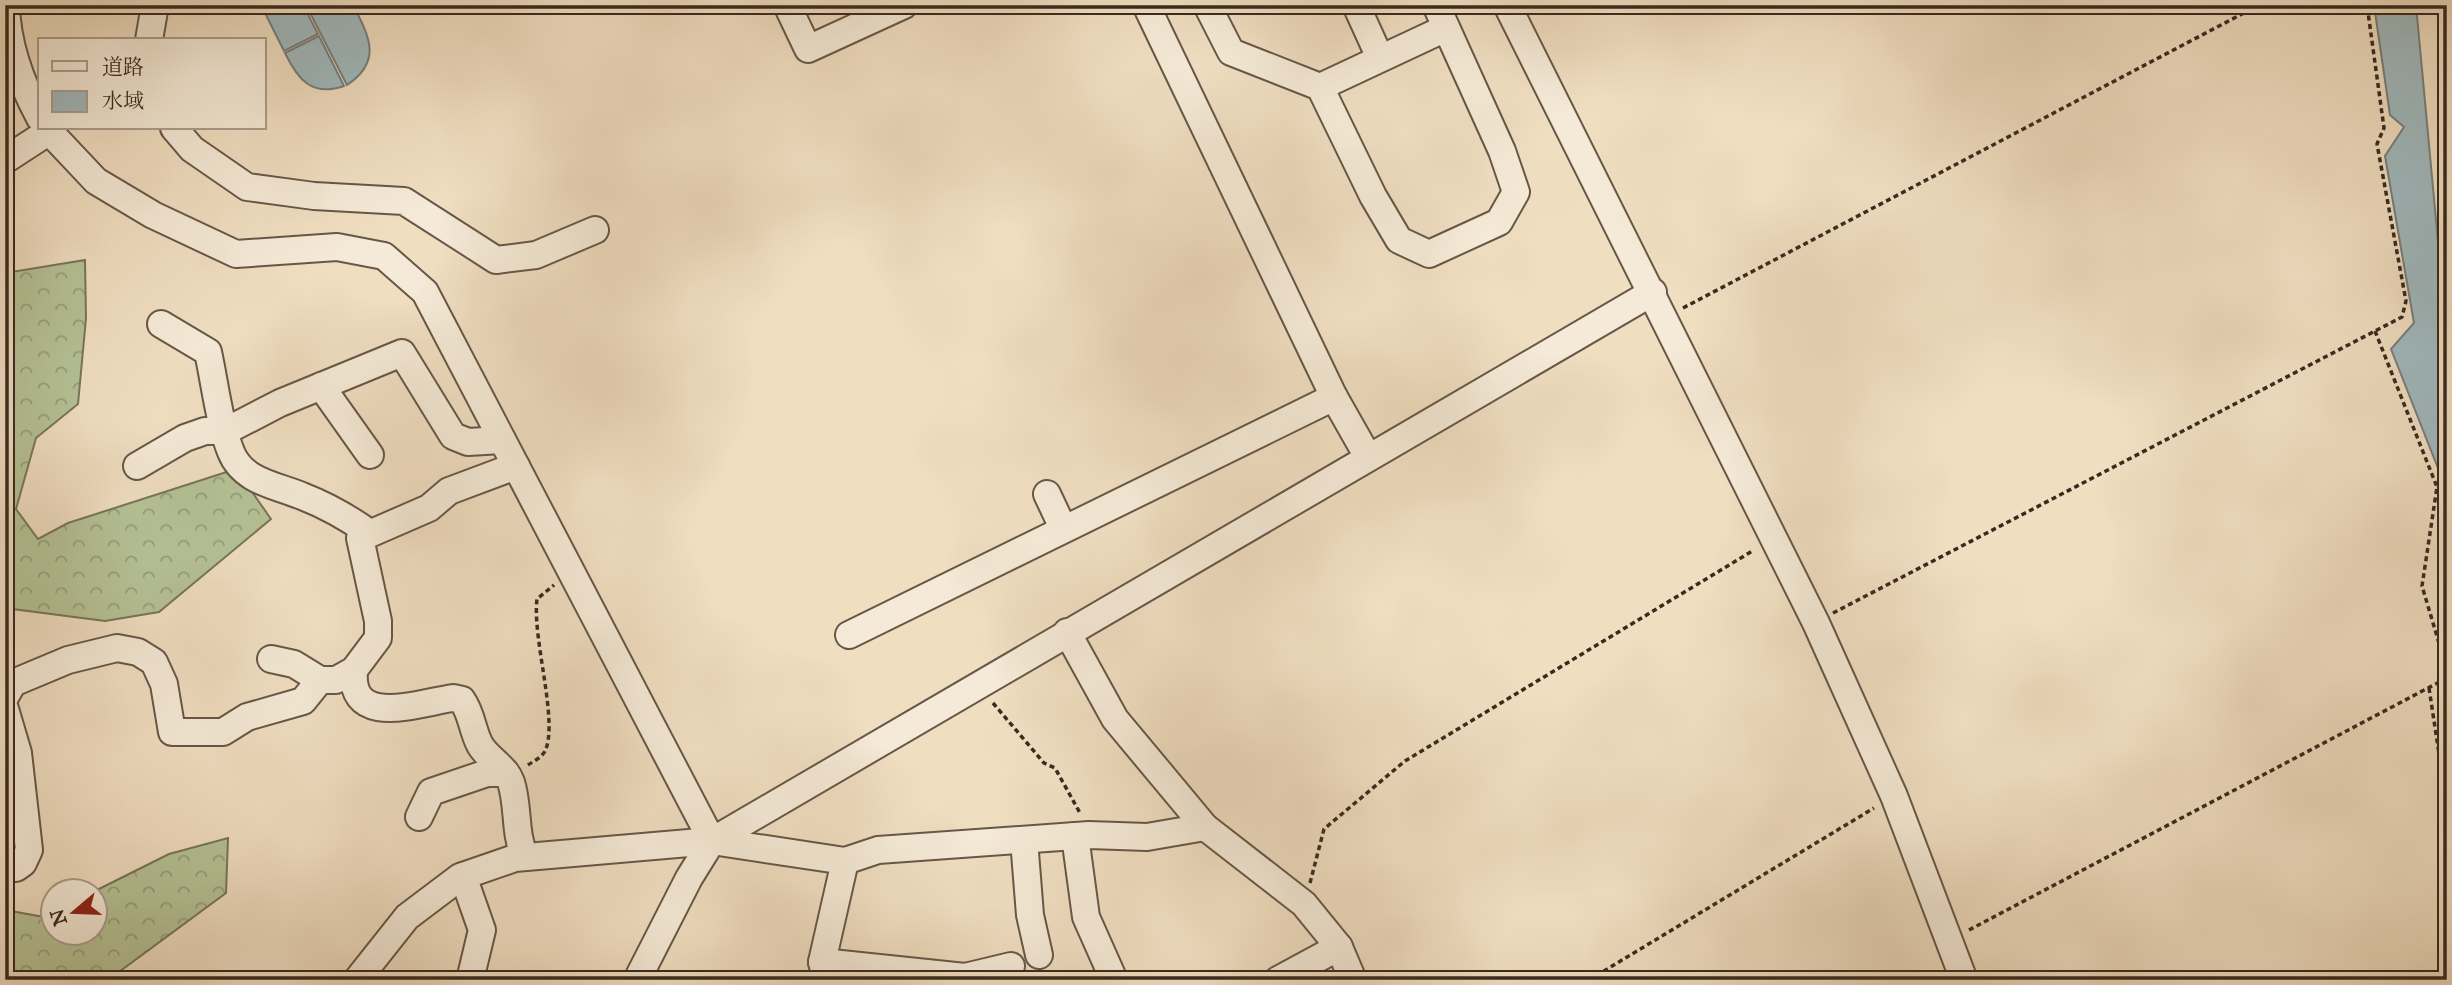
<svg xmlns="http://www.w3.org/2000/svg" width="2452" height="985" font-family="'IM FELL Great Primer','Noto Serif JP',serif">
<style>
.forest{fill:url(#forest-crowns);stroke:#77765a;stroke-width:2}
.water{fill:#a0b9be;stroke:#77807e;stroke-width:2}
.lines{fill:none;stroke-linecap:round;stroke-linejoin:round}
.minor-casing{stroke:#675748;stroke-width:30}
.path{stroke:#392a1f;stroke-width:3.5;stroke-dasharray:5 3.5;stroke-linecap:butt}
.minor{stroke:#f5ead7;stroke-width:26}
</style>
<defs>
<pattern id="forest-crowns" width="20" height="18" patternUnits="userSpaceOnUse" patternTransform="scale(1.75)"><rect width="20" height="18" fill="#b5c296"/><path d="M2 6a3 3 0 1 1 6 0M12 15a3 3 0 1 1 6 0" fill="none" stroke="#949e7a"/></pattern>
</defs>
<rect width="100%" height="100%" fill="#f0dec1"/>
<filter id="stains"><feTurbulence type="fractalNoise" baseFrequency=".00286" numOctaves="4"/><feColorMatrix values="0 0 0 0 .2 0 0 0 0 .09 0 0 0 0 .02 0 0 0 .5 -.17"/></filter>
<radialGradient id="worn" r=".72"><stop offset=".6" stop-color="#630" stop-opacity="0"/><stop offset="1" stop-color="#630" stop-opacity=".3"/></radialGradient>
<g class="forest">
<polygon points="85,260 86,318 78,404 36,438 16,509 38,539 68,523 236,469 271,519 159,612 105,621 5,608 5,273"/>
<polygon points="228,838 226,893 108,980 5,980 5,910 44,917 52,912 52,932 94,932 95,891 169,854"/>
</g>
<g class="water">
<polygon points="261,5 303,5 318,34 284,51"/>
<path d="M 306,5 L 353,5 C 369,36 383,61 347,85 Z"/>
<polygon points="2374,5 2416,5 2447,338 2447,623 2438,580 2443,481 2391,349 2414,323 2385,156 2404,127 2390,115"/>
<path d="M 319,36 L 344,86 C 312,97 298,80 285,53 Z"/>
</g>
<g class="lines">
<defs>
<g id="minor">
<path d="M 6,5 C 7,45 21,83 40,118"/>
<polyline points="787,5 808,49 904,5"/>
<polyline points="1146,5 1334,397 1368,457"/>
<polyline points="1207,5 1231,52 1320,87 1373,196 1399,240 1429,254 1499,222 1516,192 1502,151 1436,5"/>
<polyline points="1356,5 1380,58"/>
<polyline points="1507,5 1816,623 1894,796 1964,980"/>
<polyline points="149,40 155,5"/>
<polyline points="1320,87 1446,28"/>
<polyline points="46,128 96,181 153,215 236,254 337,247 384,256 425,292 712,841"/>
<polyline points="174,128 192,149 247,187 314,196 404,201 496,260 536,255 595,230"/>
<polyline points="5,160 48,132"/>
<path d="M 161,324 L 208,352 C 215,384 219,422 231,452 C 243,482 276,485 302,496 C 325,505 347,517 368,532"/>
<polyline points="321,386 370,455"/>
<polyline points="137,466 185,438 205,431 226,431 280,403 402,353 453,436 468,442 502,440"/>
<polyline points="1047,494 1063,528"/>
<polyline points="1067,632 1115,719 1205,827 1304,904 1339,947 1353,980"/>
<polyline points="849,635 1334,397"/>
<polyline points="271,659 294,664 320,680 336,680 354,670 378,638 378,621 360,538 429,508 449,491 516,466"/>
<path d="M 354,670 C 349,729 418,703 453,698 L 462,700 C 472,714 472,730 480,745 C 488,759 505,766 511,782 C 519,807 514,833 525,857"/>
<polyline points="5,697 13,683 68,660 117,648 138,652 154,662 164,684 172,732 223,732 247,717 303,701 320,680"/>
<polyline points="5,709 18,753 29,850 23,863 16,868 5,865"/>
<polyline points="419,817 431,792 487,773 506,773"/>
<polyline points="1075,836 1086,917 1114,980"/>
<polyline points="1024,840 1030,915 1039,955"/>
<polyline points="463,876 482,930 470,980"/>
<polyline points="822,962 965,977 1011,966"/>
<polyline points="826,979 822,962 845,861"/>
<polyline points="357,980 407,917 460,877 515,858 712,841 845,861 878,850 1089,835 1147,837 1205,827"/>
<polyline points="637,980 689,878 712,841 1653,292"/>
<polyline points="1278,980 1339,947"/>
</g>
</defs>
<use href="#minor" class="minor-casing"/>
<g class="path">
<polyline points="1683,308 2259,5"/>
<polyline points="2375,331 2437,487 2422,586 2447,670"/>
<polyline points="1833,613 2402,317 2406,301 2377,144 2384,128 2367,5"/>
<polyline points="2429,688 2447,806"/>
<polyline points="993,703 1044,763 1055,768 1080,813"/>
<path d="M 528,765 C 534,761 542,757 545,751 C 559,722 532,639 537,599 L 554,585"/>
<polyline points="1310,883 1324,829 1405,761 1754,550"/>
<polyline points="1969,930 2447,678"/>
<polyline points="2447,933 2440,944 2447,966"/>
<polyline points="1589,980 1874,808"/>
</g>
<use href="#minor" class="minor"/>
</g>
<rect width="2452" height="985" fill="none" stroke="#f0dec1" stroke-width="28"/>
<rect x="7" y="7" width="2438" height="971" fill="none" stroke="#392a1f" stroke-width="3.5"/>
<rect x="14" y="14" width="2424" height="957" fill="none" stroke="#392a1f" stroke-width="2"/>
<rect x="38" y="38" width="228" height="91" fill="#f5ead7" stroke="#aa9d8d" stroke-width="2"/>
<rect x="52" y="61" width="35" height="10" fill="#f5ead7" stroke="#aa9d8d" stroke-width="2"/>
<text x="102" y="74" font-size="21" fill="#392a1f">道路</text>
<rect x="52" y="91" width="35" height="21" fill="#a0b9be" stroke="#aa9d8d" stroke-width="2"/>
<text x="102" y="108" font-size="21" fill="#392a1f">水域</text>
<g transform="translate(74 912) rotate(251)"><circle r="33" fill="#f5ead7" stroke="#aa9d8d" stroke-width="2"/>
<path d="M0-5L12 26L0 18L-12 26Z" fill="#8f2418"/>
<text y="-10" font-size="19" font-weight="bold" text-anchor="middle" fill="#392a1f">N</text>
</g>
<rect width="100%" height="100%" filter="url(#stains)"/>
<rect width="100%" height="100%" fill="url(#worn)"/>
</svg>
